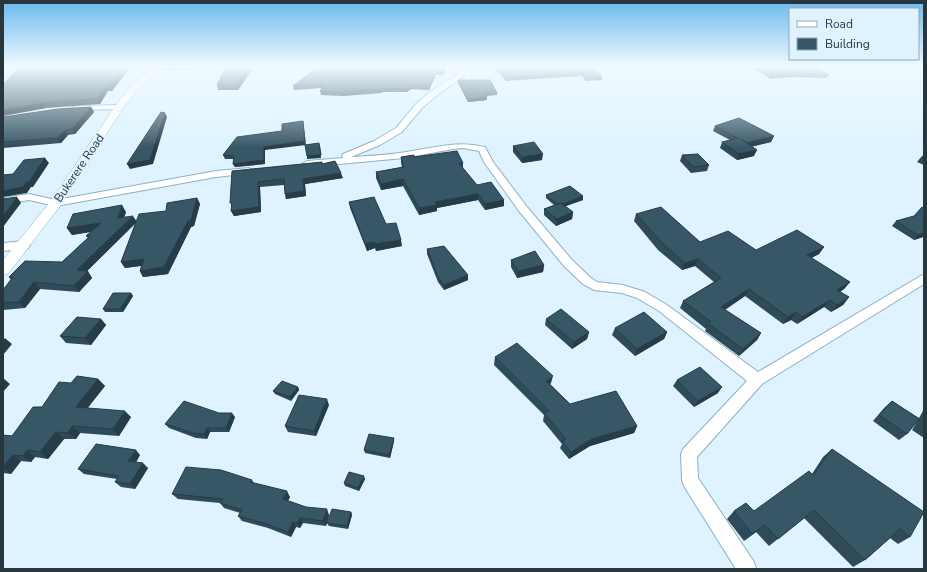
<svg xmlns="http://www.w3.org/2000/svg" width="927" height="572" font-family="'Nunito Sans',sans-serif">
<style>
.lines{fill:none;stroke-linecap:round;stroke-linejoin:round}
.minor-casing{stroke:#8eb0c2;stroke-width:2}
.tertiary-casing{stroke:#8eb0c2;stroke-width:1}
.minor{fill:#fff;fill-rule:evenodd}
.tertiary{fill:#fff;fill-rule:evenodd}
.wall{fill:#2f4a58}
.shaded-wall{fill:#263c47}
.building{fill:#375666;stroke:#263c47}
.labels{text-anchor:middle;stroke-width:4;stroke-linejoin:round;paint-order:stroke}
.far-street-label{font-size:12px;fill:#28363d;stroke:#def3ff}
</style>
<rect width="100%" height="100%" fill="#def3ff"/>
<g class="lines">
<defs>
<g id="minor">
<path d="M 458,67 L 464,67 L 464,76 L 437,95 L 422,108 L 402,132 L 380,145 L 351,157 C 369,156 388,155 406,152 C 434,148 458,140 485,147 L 493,162 L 527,207 L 572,260 L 591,278 L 597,282 L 623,285 L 645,292 L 667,305 L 758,372 L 924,274 L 924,284 L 762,384 L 697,457 L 698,478 L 754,562 L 756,569 L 736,569 L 684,486 L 682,480 L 681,454 L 683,449 L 747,381 L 659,311 L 637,298 L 622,293 L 594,290 L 583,284 L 564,266 L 519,211 L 484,162 L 479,151 L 463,148 L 453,149 L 404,158 L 307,167 L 302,164 L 307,161 L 343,158 L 342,156 L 343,154 L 374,141 L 396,128 L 416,104 L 431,91 L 458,74 Z"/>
<polygon points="119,105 123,107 122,109 76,110 72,108 76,106"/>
<polygon points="249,168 254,171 252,173 216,177 56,206 29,200 3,204 3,198 29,194 56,200 216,171"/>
<polygon points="24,241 28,242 30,245 28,248 3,251 3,243"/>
</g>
<polygon id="tertiary" points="151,67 160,67 134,94 123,108 60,206 8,274 3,275 3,260 51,201 116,105 128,90"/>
</defs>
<use href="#minor" class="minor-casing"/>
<use href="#tertiary" class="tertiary-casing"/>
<use href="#minor" class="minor"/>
<use href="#tertiary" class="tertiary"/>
</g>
<g class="wall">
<polygon points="19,68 130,68 125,74 112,91 108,91 100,104 47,108"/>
<polygon points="164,68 197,68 195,69 165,70"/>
<polygon points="253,68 238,90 218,90 217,85"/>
<polygon points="446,68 443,75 436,75 429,90 411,89 407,92 382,92 382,93 344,96 321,95 320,91 322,88 294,90 293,86"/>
<polygon points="495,68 593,68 602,77 602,80 586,81 582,76 506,81"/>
<polygon points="753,68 817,68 829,75 827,78 792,77 770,79"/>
<polygon points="458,80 497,93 497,95 486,96 487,97 487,100 468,102 458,83"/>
<polygon points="91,107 94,112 75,134 68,135 61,143 3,148 3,117"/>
<polygon points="304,125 265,150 265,164 235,167 233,164 233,159 225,159 223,155 282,131"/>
<polygon points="715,126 774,136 771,142 751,147 754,156 737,160 720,148 722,142 730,140 713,131"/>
<polygon points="513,146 542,160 522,163 513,152"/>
<polygon points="682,155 709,165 707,171 691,173 680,161"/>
<polygon points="924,155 924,165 917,162 922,156"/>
<polygon points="401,157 414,157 463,169 477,185 504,200 504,206 485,210 478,200 437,208 437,211 419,215 403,186 381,190 376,178 376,172 402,167 401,163"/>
<polygon points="322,164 343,178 305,184 306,196 286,199 284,185 260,187 261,212 234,216 231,211 232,171"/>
<polygon points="546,195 583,196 583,200 565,206 573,212 572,219 556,226 544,215 544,209 554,205 546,198"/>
<polygon points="197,198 200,204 194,226 191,227 168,274 143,277 140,271 141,266 125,268 121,262 136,222 87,271 92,278 79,292 40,289 25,308 3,310 3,290 11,280 9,277 62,262 88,238 86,236 91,232 72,235 67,228 126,212 124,217 137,222 166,211"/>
<polygon points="349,202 386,224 402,246 376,251 375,248 367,251 350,208"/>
<polygon points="924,208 924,238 923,237 914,240 892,226 896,221 914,216"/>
<polygon points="636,214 700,242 756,250 824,247 819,254 811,258 850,282 844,289 840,292 849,297 843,305 831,312 824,307 797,324 791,320 783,324 745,296 725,310 761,333 757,340 739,356 705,331 706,329 680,308 683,301 714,282 695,266 682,270 658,250 634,221"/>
<polygon points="427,249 468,280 444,290 438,282 427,254"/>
<polygon points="511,260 544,265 543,272 517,278 511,267"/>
<polygon points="131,293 133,296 123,312 105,312 103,309"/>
<polygon points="101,319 106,325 91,345 66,343 60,336"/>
<polygon points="546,319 589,332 587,339 572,349 545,325"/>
<polygon points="615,328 667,332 664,339 635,356 612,335"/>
<polygon points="495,357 551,383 550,384 570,404 637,426 634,433 590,446 569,459 560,448 562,444 543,421 544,415 494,365"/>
<polygon points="98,379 105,386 87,408 131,417 119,436 80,433 76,439 64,439 48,459 35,457 31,462 21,461 11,474 3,473 3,435 12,436 42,407 71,383"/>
<polygon points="677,380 718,393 694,407 673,386"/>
<polygon points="298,387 299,390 291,401 275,394 273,391"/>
<polygon points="892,401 919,418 924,409 924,438 912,430 917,422 907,434 899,440 873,421 885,407"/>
<polygon points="329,405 316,436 288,432 285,426"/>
<polygon points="219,413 235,417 229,432 210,432 207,439 196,438 169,428 165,424"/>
<polygon points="394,438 394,441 390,458 365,453 364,450"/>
<polygon points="832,449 910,537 898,544 890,538 865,560 853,567 804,518 769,546 756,532 744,541 727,519 734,511 754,511 812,474 823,457"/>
<polygon points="140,455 136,462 148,468 135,489 121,487 115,482 117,479 84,474 78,469"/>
<polygon points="365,479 359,491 345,486 344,483"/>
<polygon points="252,480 254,483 290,497 288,501 329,515 326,526 303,523 300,528 296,527 291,537 268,528 242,521 238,516 240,513 224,508 220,503 178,499 172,494"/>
<polygon points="351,512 352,515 348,529 329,526 327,523"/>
</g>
<g class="shaded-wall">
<polygon points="125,68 130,68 125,74 112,91 108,91 100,104 97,99 106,87"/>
<polygon points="249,68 253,68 238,90 236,85"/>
<polygon points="445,68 446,68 443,75 443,71"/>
<polygon points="436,71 436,75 429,90 429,86"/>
<polygon points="410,85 411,89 407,92 407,89"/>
<polygon points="487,97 487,100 468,102 468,100"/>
<polygon points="44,103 47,108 3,116 3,110"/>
<polygon points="91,107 94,112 75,134 72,129"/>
<polygon points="165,113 167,117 153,164 130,169 127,164"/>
<polygon points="303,121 306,145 265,150 265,164 235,167 233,164 264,147"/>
<polygon points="65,130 68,135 61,143 57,138"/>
<polygon points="774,136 771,142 745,148 747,143"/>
<polygon points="320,146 321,158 307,159 307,156"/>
<polygon points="757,150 754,156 737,160 739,154"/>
<polygon points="543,154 542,160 522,163 522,157"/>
<polygon points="45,158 49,163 33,187 31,187 27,193 3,197 3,191"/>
<polygon points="459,163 463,163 463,169"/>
<polygon points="341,173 343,178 305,184 306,196 286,199 285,194 303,179"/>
<polygon points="403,179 403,186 381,190 381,184"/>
<polygon points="258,182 260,187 261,212 234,216 231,211"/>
<polygon points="478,194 478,200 437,208 437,211 419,215 419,208 435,202"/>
<polygon points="583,196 583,200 558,209 558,206"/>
<polygon points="17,197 21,203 3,227 3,216"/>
<polygon points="197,198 200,204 194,226 191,227 168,274 143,277 140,271"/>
<polygon points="504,200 504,206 485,210 485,204"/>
<polygon points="122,205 126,212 122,224 118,218"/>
<polygon points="573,212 572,219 556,226 557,219"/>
<polygon points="133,216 137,222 81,277 77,270"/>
<polygon points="101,223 105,229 72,235 67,228"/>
<polygon points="924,233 924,236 923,237 914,240 918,235"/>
<polygon points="401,240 402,246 376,251 375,244"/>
<polygon points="374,242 375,248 367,251 365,244"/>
<polygon points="824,247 819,254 802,263 807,255"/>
<polygon points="144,259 147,265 125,268 121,262"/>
<polygon points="698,259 695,266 682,270 685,263"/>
<polygon points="544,265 543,272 517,278 518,271"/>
<polygon points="88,271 92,278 79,292 74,286"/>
<polygon points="468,275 468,280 444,290 444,285"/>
<polygon points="34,282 40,289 25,308 19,302"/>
<polygon points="850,282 844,289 832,297 837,290"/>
<polygon points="749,289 745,296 718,314 721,307"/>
<polygon points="131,293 133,296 123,312 120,309"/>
<polygon points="849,297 843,305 831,312 837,305"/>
<polygon points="830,300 824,307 797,324 802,317"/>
<polygon points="796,312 791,320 783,324 788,317"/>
<polygon points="101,319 106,325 91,345 85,338"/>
<polygon points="589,332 587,339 572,349 574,342"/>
<polygon points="667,332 664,339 635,356 637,349"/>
<polygon points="761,333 757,340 739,356 743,349"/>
<polygon points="6,339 12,344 3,355 3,342"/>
<polygon points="553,376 551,383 544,388 546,381"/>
<polygon points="3,378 10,384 3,392"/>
<polygon points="98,379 105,386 83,414 76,407"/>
<polygon points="298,387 299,390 291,401 290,397"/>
<polygon points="722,387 718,393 694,407 698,401"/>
<polygon points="327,399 329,405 316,436 314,431"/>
<polygon points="125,411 131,417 119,436 113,429"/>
<polygon points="232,413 235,417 229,432 226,428"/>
<polygon points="72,426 80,433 76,439 68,433"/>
<polygon points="637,426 634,433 590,446 569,459 571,452 592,439"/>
<polygon points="207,428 210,432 207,439 204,434"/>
<polygon points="56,432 64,439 48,459 40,452"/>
<polygon points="394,438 394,441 390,458 389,455"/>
<polygon points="27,450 35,457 31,462 23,456"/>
<polygon points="136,450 140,455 134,466 128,461"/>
<polygon points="13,455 21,461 11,474 3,468 3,467"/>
<polygon points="143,463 148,468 135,489 130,484"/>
<polygon points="364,476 365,479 359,491 358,488"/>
<polygon points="287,491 290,497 286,504 283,499"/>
<polygon points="327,509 329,515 326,526 323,521"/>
<polygon points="351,512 352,515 348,529 347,526"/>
<polygon points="300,518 303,523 300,528 297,523"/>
<polygon points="293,522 296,527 291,537 288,532"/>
<polygon points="765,525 756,532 744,541 752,534"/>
</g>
<g class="building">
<polygon points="19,68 125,68 109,86 106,87 97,99 44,103 3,110 3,84"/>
<polygon points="225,68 249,68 236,85 217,85"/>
<polygon points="317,68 445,68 443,71 436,71 429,86 410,85 407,89 382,88 381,89 343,92 320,91 325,84 293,86"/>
<polygon points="498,68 593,68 602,77 586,79 582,73 507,78"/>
<polygon points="760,68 817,68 829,75 794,73 772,75"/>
<polygon points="458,80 490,80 497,93 484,93 487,97 468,100"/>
<polygon points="91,107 72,129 65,130 57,138 3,142 3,117 58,109"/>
<polygon points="161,112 165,113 150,160 127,164"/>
<polygon points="739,118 774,136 747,143 715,126"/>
<polygon points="303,121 305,141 264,147 264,160 233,164 234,156 223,155 237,137 282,131 282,124"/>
<polygon points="739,138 757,150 739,154 722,142"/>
<polygon points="534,142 543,154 522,157 513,146"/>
<polygon points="319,143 321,155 307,156 305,145"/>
<polygon points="457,151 463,163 459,163 477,185 491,182 504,200 485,204 478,194 435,202 437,205 419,208 403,179 381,184 376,172 404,167 401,157 414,155 414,157"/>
<polygon points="698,154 709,165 693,167 682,155"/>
<polygon points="45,158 29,182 27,182 23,187 3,191 3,175 13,174 24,160"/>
<polygon points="335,161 341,173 303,179 304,191 285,194 284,179 258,182 259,207 231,211 232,203 230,203 232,171 322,162 322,164"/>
<polygon points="570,186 583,196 563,204 561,203 557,204 546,195"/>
<polygon points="17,197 3,216 3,199"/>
<polygon points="374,197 386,224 396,223 401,240 375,244 374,242 365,244 349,202"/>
<polygon points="197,198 191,220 188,221 164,267 140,271 144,259 121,262 139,214 166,211 167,203"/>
<polygon points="561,203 573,212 557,219 544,209"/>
<polygon points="122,205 118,218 133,216 77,270 88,271 74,286 34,282 19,302 3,303 3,290 13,277 9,277 25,261 62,262 90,236 86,236 101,223 67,228 73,214"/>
<polygon points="661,207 700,242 728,231 756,250 797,230 824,247 807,255 850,282 837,290 849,297 837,305 830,300 802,317 796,312 788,317 749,289 721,307 761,333 743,349 709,324 711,322 683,301 721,278 698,259 685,263 661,242 636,214"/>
<polygon points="922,207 924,208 924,233 918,235 896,221 914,216"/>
<polygon points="444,246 468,275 444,285 438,277 427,249"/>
<polygon points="535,251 544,265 518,271 511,260"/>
<polygon points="113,293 131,293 120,309 103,309"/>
<polygon points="561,309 589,332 574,342 546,319"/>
<polygon points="644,312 667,332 637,349 615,328"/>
<polygon points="77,317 101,319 85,338 60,336"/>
<polygon points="3,339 6,339 3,342"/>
<polygon points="517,343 553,376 546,381 570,404 616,391 637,426 592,439 571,452 562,441 566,439 544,413 549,411 495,357"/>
<polygon points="700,367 722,387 698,401 677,380"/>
<polygon points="77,376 98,379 76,407 125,411 113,429 72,426 68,433 56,432 40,452 27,450 23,456 13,455 3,467 3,435 12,436 33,407 42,407 59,382 71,383"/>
<polygon points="282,381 298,387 290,397 273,391"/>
<polygon points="299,395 327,399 314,431 285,426"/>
<polygon points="184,401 219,413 232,413 226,428 207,428 204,434 193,433 165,424"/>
<polygon points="892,401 919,419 907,434 879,415"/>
<polygon points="369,434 394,438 389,455 364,450"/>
<polygon points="96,444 136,450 128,461 143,463 130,484 115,482 119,476 78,469"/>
<polygon points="832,449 924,512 910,537 900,529 865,560 814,510 778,539 765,525 752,534 734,511 746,503 754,511 809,471 813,475"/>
<polygon points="186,467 221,470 252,480 250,482 287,491 283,499 306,507 327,509 323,521 300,518 297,523 293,522 288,532 264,523 238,516 242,510 220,503 223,499 172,494"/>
<polygon points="349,472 364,476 358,488 344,483"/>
<polygon points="332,509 351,512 347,526 327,523"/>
</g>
<linearGradient id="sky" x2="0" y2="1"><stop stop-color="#69b8ed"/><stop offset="0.45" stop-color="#f0faff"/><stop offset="1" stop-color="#f0faff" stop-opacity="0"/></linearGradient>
<rect width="927" height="148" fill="url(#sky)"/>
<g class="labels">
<g class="far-street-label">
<text transform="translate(79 168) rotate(-56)" y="4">Bukerere Road</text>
</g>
</g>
<rect width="927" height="572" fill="none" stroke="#28363d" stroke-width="8"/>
<rect x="789" y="8" width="130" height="52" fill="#def3ff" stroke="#95a7b1"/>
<rect x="797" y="21" width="20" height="6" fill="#ffffff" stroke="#95a7b1"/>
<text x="825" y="28" font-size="12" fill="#28363d">Road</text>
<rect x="797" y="38" width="20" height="12" fill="#375666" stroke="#95a7b1"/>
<text x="825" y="48" font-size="12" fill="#28363d">Building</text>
</svg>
